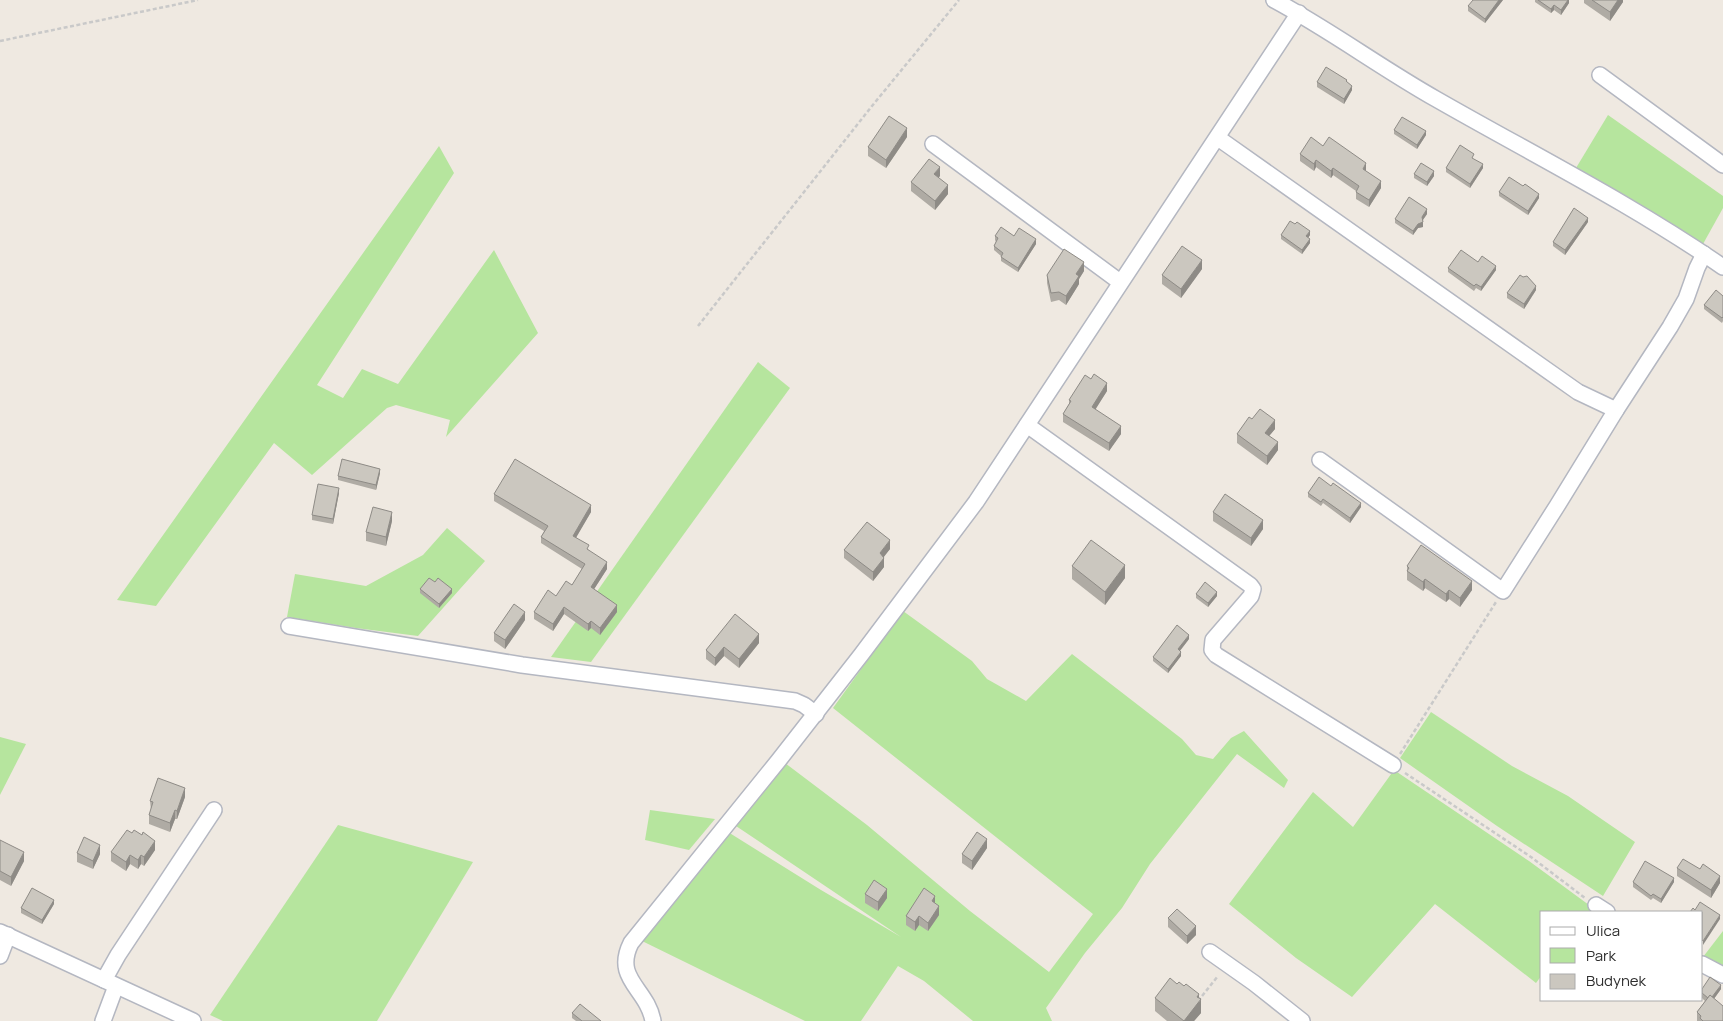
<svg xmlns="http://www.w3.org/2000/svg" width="1723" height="1021" font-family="Manrope,sans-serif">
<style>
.green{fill:#b6e59e}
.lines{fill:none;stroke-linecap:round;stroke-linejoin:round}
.minor-casing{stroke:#b4b7c1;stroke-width:18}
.path{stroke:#c9c9c9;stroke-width:2.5;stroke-dasharray:4 2.5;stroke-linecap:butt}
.minor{stroke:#fff;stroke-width:15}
.wall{fill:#afaba4}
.shaded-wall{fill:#8e8b86}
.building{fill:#cbc7bf;stroke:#8e8b86}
</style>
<rect width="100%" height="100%" fill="#efe9e1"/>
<g class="green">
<polygon points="1608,115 1723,196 1723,208 1703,244 1576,168"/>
<polygon points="439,146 454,173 317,385 343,398 362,369 398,384 494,250 538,333 446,437 450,420 396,405 387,408 312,475 274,443 156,606 117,600"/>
<polygon points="758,362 790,388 591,662 551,657"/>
<polygon points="447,528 485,561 418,636 356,628 287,617 295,574 366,586 423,555"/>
<polygon points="903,611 972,661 987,679 1026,701 1072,654 1182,739 1196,755 1213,759 1231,738 1244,731 1288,780 1284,788 1237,754 1150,864 1122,908 1085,953 1046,1008 1052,1021 973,1021 924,981 898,966 861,1021 805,1021 640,940 728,832 821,890 901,937 733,824 785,763 867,825 970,911 1049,972 1093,914 833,708"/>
<polygon points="1431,712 1512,766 1568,796 1635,842 1603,896 1497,826 1400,758"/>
<polygon points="0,737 26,744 0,795"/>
<polygon points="1394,770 1529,861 1589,905 1591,910 1589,912 1542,912 1542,975 1536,983 1435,904 1352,997 1296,958 1229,904 1313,792 1353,827"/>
<polygon points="650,810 715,819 689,850 645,840"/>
<polygon points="338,825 473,862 377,1021 223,1021 210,1015"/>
<polygon points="1723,931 1723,966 1703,957"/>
</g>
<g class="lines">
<defs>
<g id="minor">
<path d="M 1274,0 C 1330,30 1381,68 1436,99 C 1532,154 1632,204 1723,267"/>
<polyline points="1600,75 1723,165"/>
<polyline points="1218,138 1578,392 1616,410"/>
<polyline points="933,144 1120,282"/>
<polyline points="1027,425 1250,585 1253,589 1251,596 1213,640 1212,650 1216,655 1393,765"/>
<polyline points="1320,460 1503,591 1557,506 1616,410 1670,327 1686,299 1697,268 1704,254"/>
<polyline points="289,626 522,665 795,701 804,705 816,714"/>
<polyline points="1596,905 1607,912"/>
<polyline points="0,932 193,1021"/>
<polyline points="1210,952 1254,983 1302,1021"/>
<polyline points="0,956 8,935"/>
<polyline points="1702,964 1723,975"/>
<polyline points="104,980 118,955 214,810"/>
<polyline points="103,1021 116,986"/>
<path d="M 653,1021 C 647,988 613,979 631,943 L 779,760 L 861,655 L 976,502 L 1299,13"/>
</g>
</defs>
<use href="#minor" class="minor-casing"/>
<g class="path">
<polyline points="0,41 198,0"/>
<polyline points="698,326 872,106 959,0"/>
<polyline points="1400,754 1496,602"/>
<polyline points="1405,773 1531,857 1585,898"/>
<polyline points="1198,1001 1218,976"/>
</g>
<use href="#minor" class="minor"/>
</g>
<g class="wall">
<polygon points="1503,0 1485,23 1468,11 1468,6"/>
<polygon points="1535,0 1569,0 1569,3 1561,15 1554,10 1551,13 1535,2"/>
<polygon points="1584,0 1623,0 1623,2 1610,21 1584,3"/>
<polygon points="1317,82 1347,82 1352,90 1344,104 1317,87"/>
<polygon points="1394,130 1426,135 1417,149 1394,134"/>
<polygon points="907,137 886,168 868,156 868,147"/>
<polygon points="1323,146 1366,170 1366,171 1381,188 1369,207 1356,199 1356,191 1333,175 1331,178 1316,167 1314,171 1300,161 1300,154"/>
<polygon points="1474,159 1483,168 1470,188 1446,172 1446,168"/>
<polygon points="1414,174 1434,176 1427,186 1414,178"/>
<polygon points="940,176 938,178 948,194 935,210 911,191 911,182"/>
<polygon points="1499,192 1539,198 1528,215 1499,196"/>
<polygon points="1427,214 1423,220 1423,227 1418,228 1413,235 1395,223 1395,219"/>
<polygon points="1588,222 1565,255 1553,246 1553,242"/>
<polygon points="1281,235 1310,235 1308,238 1310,243 1302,254 1281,239"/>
<polygon points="995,236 1014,236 1036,244 1018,272 1001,261 1001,256 994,250 994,246 996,242 995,240"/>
<polygon points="1478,262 1496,270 1481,291 1476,288 1474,291 1448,272 1448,268"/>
<polygon points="1202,269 1181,298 1162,284 1162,275"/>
<polygon points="1084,271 1079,279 1079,284 1066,305 1059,300 1051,302 1047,283 1047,275"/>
<polygon points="1536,290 1524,309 1507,298 1507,293"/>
<polygon points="1723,296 1723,321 1722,323 1704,309 1704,305"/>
<polygon points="1107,391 1095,409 1121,434 1109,451 1063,422 1063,414 1069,404 1069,400"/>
<polygon points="1252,419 1275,429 1269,436 1278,450 1267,465 1237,443 1237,434"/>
<polygon points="380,473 376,490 338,480 338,476"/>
<polygon points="339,493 333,524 312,520 312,515"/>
<polygon points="1308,493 1361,507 1350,523 1323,503 1321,506 1308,497"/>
<polygon points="494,494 591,512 576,537 607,569 594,589 617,612 600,635 591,628 588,631 564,614 553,631 534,619 534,612 572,585 582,569 541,543 541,537 544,531 494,501"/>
<polygon points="1213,512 1263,529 1251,546 1213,521"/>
<polygon points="392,521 386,546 366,541 366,532"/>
<polygon points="890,549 883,557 884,567 873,581 844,558 844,550"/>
<polygon points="1072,566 1125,578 1105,605 1072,579"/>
<polygon points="1407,566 1472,590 1460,607 1449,599 1446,602 1425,588 1423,591 1407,580"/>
<polygon points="435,582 452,593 439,608 420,593 420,589"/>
<polygon points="1196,594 1217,596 1208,607 1196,598"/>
<polygon points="525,620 505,649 494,641 494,633"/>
<polygon points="759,634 759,643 739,668 724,656 715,666 706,659 706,650"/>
<polygon points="1189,639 1180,651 1181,656 1168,673 1153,661 1153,657"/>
<polygon points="185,797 177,819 175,819 170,832 149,824 149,815 151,810 150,801"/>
<polygon points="0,840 24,861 11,886 0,880"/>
<polygon points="987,848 972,870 962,863 962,854"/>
<polygon points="155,850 144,866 141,864 138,869 130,864 126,871 111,861 111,852"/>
<polygon points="77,853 100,854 93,869 77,862"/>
<polygon points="1677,868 1720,883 1711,898 1677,876"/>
<polygon points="1633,882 1674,882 1661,903 1653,898 1651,900 1633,887"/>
<polygon points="865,894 887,898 878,911 865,903"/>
<polygon points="54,904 42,924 21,913 21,908"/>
<polygon points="935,904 939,915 928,931 919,925 915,931 906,925 906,916"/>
<polygon points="1168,918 1196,935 1187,944 1168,927"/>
<polygon points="1177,984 1201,1013 1194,1021 1167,1021 1155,1011 1155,998"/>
<polygon points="1702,989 1721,989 1714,999 1723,1021 1697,1021 1697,1012 1705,1001 1702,998"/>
<polygon points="572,1013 601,1021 576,1021 572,1018"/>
</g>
<g class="shaded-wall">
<polygon points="1499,0 1503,0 1485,23 1485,19"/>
<polygon points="1568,0 1569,0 1569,3 1561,15 1561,10"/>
<polygon points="1618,0 1623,0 1623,2 1610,21 1610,12"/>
<polygon points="1554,5 1554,10 1551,13 1551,9"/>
<polygon points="1352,86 1352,90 1344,104 1344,99"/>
<polygon points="907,128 907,137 886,168 886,160"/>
<polygon points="1426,131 1426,135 1417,149 1417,145"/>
<polygon points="1316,160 1316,167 1314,171 1314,164"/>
<polygon points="1366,163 1366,170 1363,176 1363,169"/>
<polygon points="1483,164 1483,168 1470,188 1470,184"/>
<polygon points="940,167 940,176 934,183 934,174"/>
<polygon points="1333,168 1333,175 1331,178 1331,171"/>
<polygon points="1434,171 1434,176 1427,186 1427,182"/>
<polygon points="1381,181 1381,188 1369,207 1369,200"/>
<polygon points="948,185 948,194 935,210 935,201"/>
<polygon points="1539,194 1539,198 1528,215 1528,211"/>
<polygon points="1427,209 1427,214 1422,221 1422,217"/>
<polygon points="1588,218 1588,222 1565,255 1565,250"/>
<polygon points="1423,222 1423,227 1418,228 1413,235 1413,231 1418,224"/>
<polygon points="1310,231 1310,235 1306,241 1306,236"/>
<polygon points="1036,239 1036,244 1018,272 1018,268"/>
<polygon points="1310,239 1310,243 1302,254 1302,250"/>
<polygon points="1202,260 1202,269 1181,298 1181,289"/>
<polygon points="1084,262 1084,271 1079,279 1079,284 1066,305 1066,296 1076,274"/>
<polygon points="1496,266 1496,270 1481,291 1481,287"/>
<polygon points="1536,286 1536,290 1524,309 1524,304"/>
<polygon points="1107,383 1107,391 1092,415 1092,407"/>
<polygon points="1275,420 1275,429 1265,441 1265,433"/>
<polygon points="1121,426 1121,434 1109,451 1109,443"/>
<polygon points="1278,442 1278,450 1267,465 1267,456"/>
<polygon points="380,469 380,473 376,490 376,485"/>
<polygon points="339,488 339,493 333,524 333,519"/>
<polygon points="1361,503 1361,507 1350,523 1350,518"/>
<polygon points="591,505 591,512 573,543 573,536"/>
<polygon points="392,512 392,521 386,546 386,537"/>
<polygon points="1263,520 1263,529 1251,546 1251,538"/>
<polygon points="890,540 890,549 880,562 880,553"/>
<polygon points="884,558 884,567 873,581 873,572"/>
<polygon points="607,562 607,569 591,594 591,587"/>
<polygon points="1125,565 1125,578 1105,605 1105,592"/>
<polygon points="1425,579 1425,588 1423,591 1423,582"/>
<polygon points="1472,581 1472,590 1460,607 1460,598"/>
<polygon points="452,589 452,593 439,608 439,604"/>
<polygon points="1449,590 1449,599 1446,602 1446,594"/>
<polygon points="1217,592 1217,596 1208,607 1208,603"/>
<polygon points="617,605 617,612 600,635 600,628"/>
<polygon points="564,607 564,614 553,631 553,624"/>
<polygon points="525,612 525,620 505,649 505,640"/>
<polygon points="591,621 591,628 588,631 588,624"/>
<polygon points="759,634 759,643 739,668 739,659"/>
<polygon points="1189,635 1189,639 1178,653 1178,649"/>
<polygon points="724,647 724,656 715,666 715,658"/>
<polygon points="1181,652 1181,656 1168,673 1168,669"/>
<polygon points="185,788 185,797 177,819 177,811"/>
<polygon points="175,810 175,819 170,832 170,823"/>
<polygon points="987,839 987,848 972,870 972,861"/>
<polygon points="155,841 155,850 144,866 144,857"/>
<polygon points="100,845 100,854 93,869 93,861"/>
<polygon points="24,852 24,861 11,886 11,877"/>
<polygon points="130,855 130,864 126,871 126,862"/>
<polygon points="141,855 141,864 138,869 138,860"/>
<polygon points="1720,876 1720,883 1711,898 1711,890"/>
<polygon points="1674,878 1674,882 1661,903 1661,899"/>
<polygon points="887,889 887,898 878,911 878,902"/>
<polygon points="935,896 935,905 932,901"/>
<polygon points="54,900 54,904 42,924 42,920"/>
<polygon points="939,906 939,915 928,931 928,923"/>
<polygon points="1720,915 1720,919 1703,945 1703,941"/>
<polygon points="919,916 919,925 915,931 915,922"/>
<polygon points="1196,926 1196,935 1187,944 1187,936"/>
<polygon points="1721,985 1721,989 1710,1004 1710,1000"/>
<polygon points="1199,994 1199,1002 1201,999 1201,1013 1194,1021 1184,1021 1197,997"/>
</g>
<g class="building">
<polygon points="1473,0 1499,0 1485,19 1468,6"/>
<polygon points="1538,0 1568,0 1561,10 1554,5 1551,9"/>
<polygon points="1592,0 1618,0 1610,12"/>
<polygon points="1326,67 1347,80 1346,81 1352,86 1344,99 1317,82"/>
<polygon points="889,116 907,128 886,160 868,147"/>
<polygon points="1402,117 1426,131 1417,145 1394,130"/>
<polygon points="1311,137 1323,146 1329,137 1366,163 1363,169 1381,181 1369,200 1356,192 1359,186 1333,168 1331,171 1316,160 1314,164 1300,154"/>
<polygon points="1460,145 1474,154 1472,158 1483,164 1470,184 1446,168"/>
<polygon points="929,159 940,167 934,174 948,185 935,201 911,182"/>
<polygon points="1421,163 1434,171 1427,182 1414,174"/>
<polygon points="1509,177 1523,186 1525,184 1539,194 1528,211 1499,192"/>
<polygon points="1409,197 1427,209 1422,217 1423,222 1418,224 1413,231 1395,219"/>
<polygon points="1574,208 1588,218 1565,250 1553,242"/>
<polygon points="1290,221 1295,224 1297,222 1310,231 1306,236 1310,239 1302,250 1281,235"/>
<polygon points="1001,227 1014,236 1019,228 1036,239 1018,268 1001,257 1003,253 994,246 998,238 995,236"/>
<polygon points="1182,246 1202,260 1181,289 1162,275"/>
<polygon points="1064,249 1084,262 1076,274 1079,276 1066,296 1059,292 1051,293 1047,275"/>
<polygon points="1461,250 1478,262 1482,256 1496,266 1481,287 1476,284 1474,286 1448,268"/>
<polygon points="1520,275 1523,277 1527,276 1536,286 1524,304 1507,293"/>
<polygon points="1716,290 1723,296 1723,317 1722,318 1704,305"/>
<polygon points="1094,374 1107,383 1092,407 1121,426 1109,443 1063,414 1071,401 1069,400 1085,375 1091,379"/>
<polygon points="1260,409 1275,420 1265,433 1278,442 1267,456 1237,434 1249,417 1252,419"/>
<polygon points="342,459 380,469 376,485 338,476"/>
<polygon points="515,459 591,505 573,536 589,545 587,549 607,562 591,587 617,605 600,628 591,621 588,624 564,607 553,624 534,612 548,590 556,596 566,581 572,585 585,564 541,537 548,526 494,494"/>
<polygon points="1319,477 1331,486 1333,483 1361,503 1350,518 1323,499 1321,502 1308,493"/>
<polygon points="318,484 339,488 333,519 312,515"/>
<polygon points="1225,494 1263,520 1251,538 1213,512"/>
<polygon points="373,507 392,512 386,537 366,532"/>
<polygon points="867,522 890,540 880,553 884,558 873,572 844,550"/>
<polygon points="1091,540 1125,565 1105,592 1072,566"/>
<polygon points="1421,545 1472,581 1460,598 1449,590 1446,594 1425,579 1423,582 1407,571 1409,568 1407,566"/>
<polygon points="429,578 435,582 438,578 452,589 439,604 420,589"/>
<polygon points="1205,582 1217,592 1208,603 1196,594"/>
<polygon points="514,604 525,612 505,640 494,633"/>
<polygon points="735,614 759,634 739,659 724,647 715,658 706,650"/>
<polygon points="1177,625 1189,635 1178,649 1181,652 1168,669 1153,657"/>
<polygon points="158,778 185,788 177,811 175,810 170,823 149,815 153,802 150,801"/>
<polygon points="127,830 132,833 134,830 142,835 143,832 155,841 144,857 141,855 138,860 130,855 126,862 111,852"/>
<polygon points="977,832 987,839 972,861 962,854"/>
<polygon points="84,837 100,845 93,861 77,853"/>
<polygon points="0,840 24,852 11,877 0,871"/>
<polygon points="1683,859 1700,869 1703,864 1720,876 1711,890 1677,868"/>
<polygon points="1645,861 1674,878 1661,899 1653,894 1651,896 1633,882"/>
<polygon points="874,880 887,889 878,902 865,894"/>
<polygon points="32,888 54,900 42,920 21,908"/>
<polygon points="924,888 935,896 932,901 939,906 928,923 919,916 915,922 906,916"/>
<polygon points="1700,902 1720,915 1703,941 1702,940 1702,912 1690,912 1693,908 1695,910"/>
<polygon points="1177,909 1196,926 1187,936 1168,918"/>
<polygon points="1710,977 1721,985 1712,997 1710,995 1708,998 1702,993 1702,989"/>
<polygon points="1170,978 1177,984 1179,982 1184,986 1186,984 1199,994 1197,997 1201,999 1184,1021 1155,998"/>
<polygon points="1710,995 1723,1006 1723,1021 1703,1021 1700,1018 1701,1016 1697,1012"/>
<polygon points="580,1004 601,1021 582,1021 572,1013"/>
</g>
<rect x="1540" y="911" width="162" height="90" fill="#ffffff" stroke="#ababab"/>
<rect x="1550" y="927" width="25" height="8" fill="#ffffff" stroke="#ababab"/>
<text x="1586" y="936" font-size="15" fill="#2e2e2e">Ulica</text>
<rect x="1550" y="948" width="25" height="15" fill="#b6e59e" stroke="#ababab"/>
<text x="1586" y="961" font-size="15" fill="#2e2e2e">Park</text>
<rect x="1550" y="974" width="25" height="15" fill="#cbc7bf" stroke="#ababab"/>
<text x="1586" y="986" font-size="15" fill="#2e2e2e">Budynek</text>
</svg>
